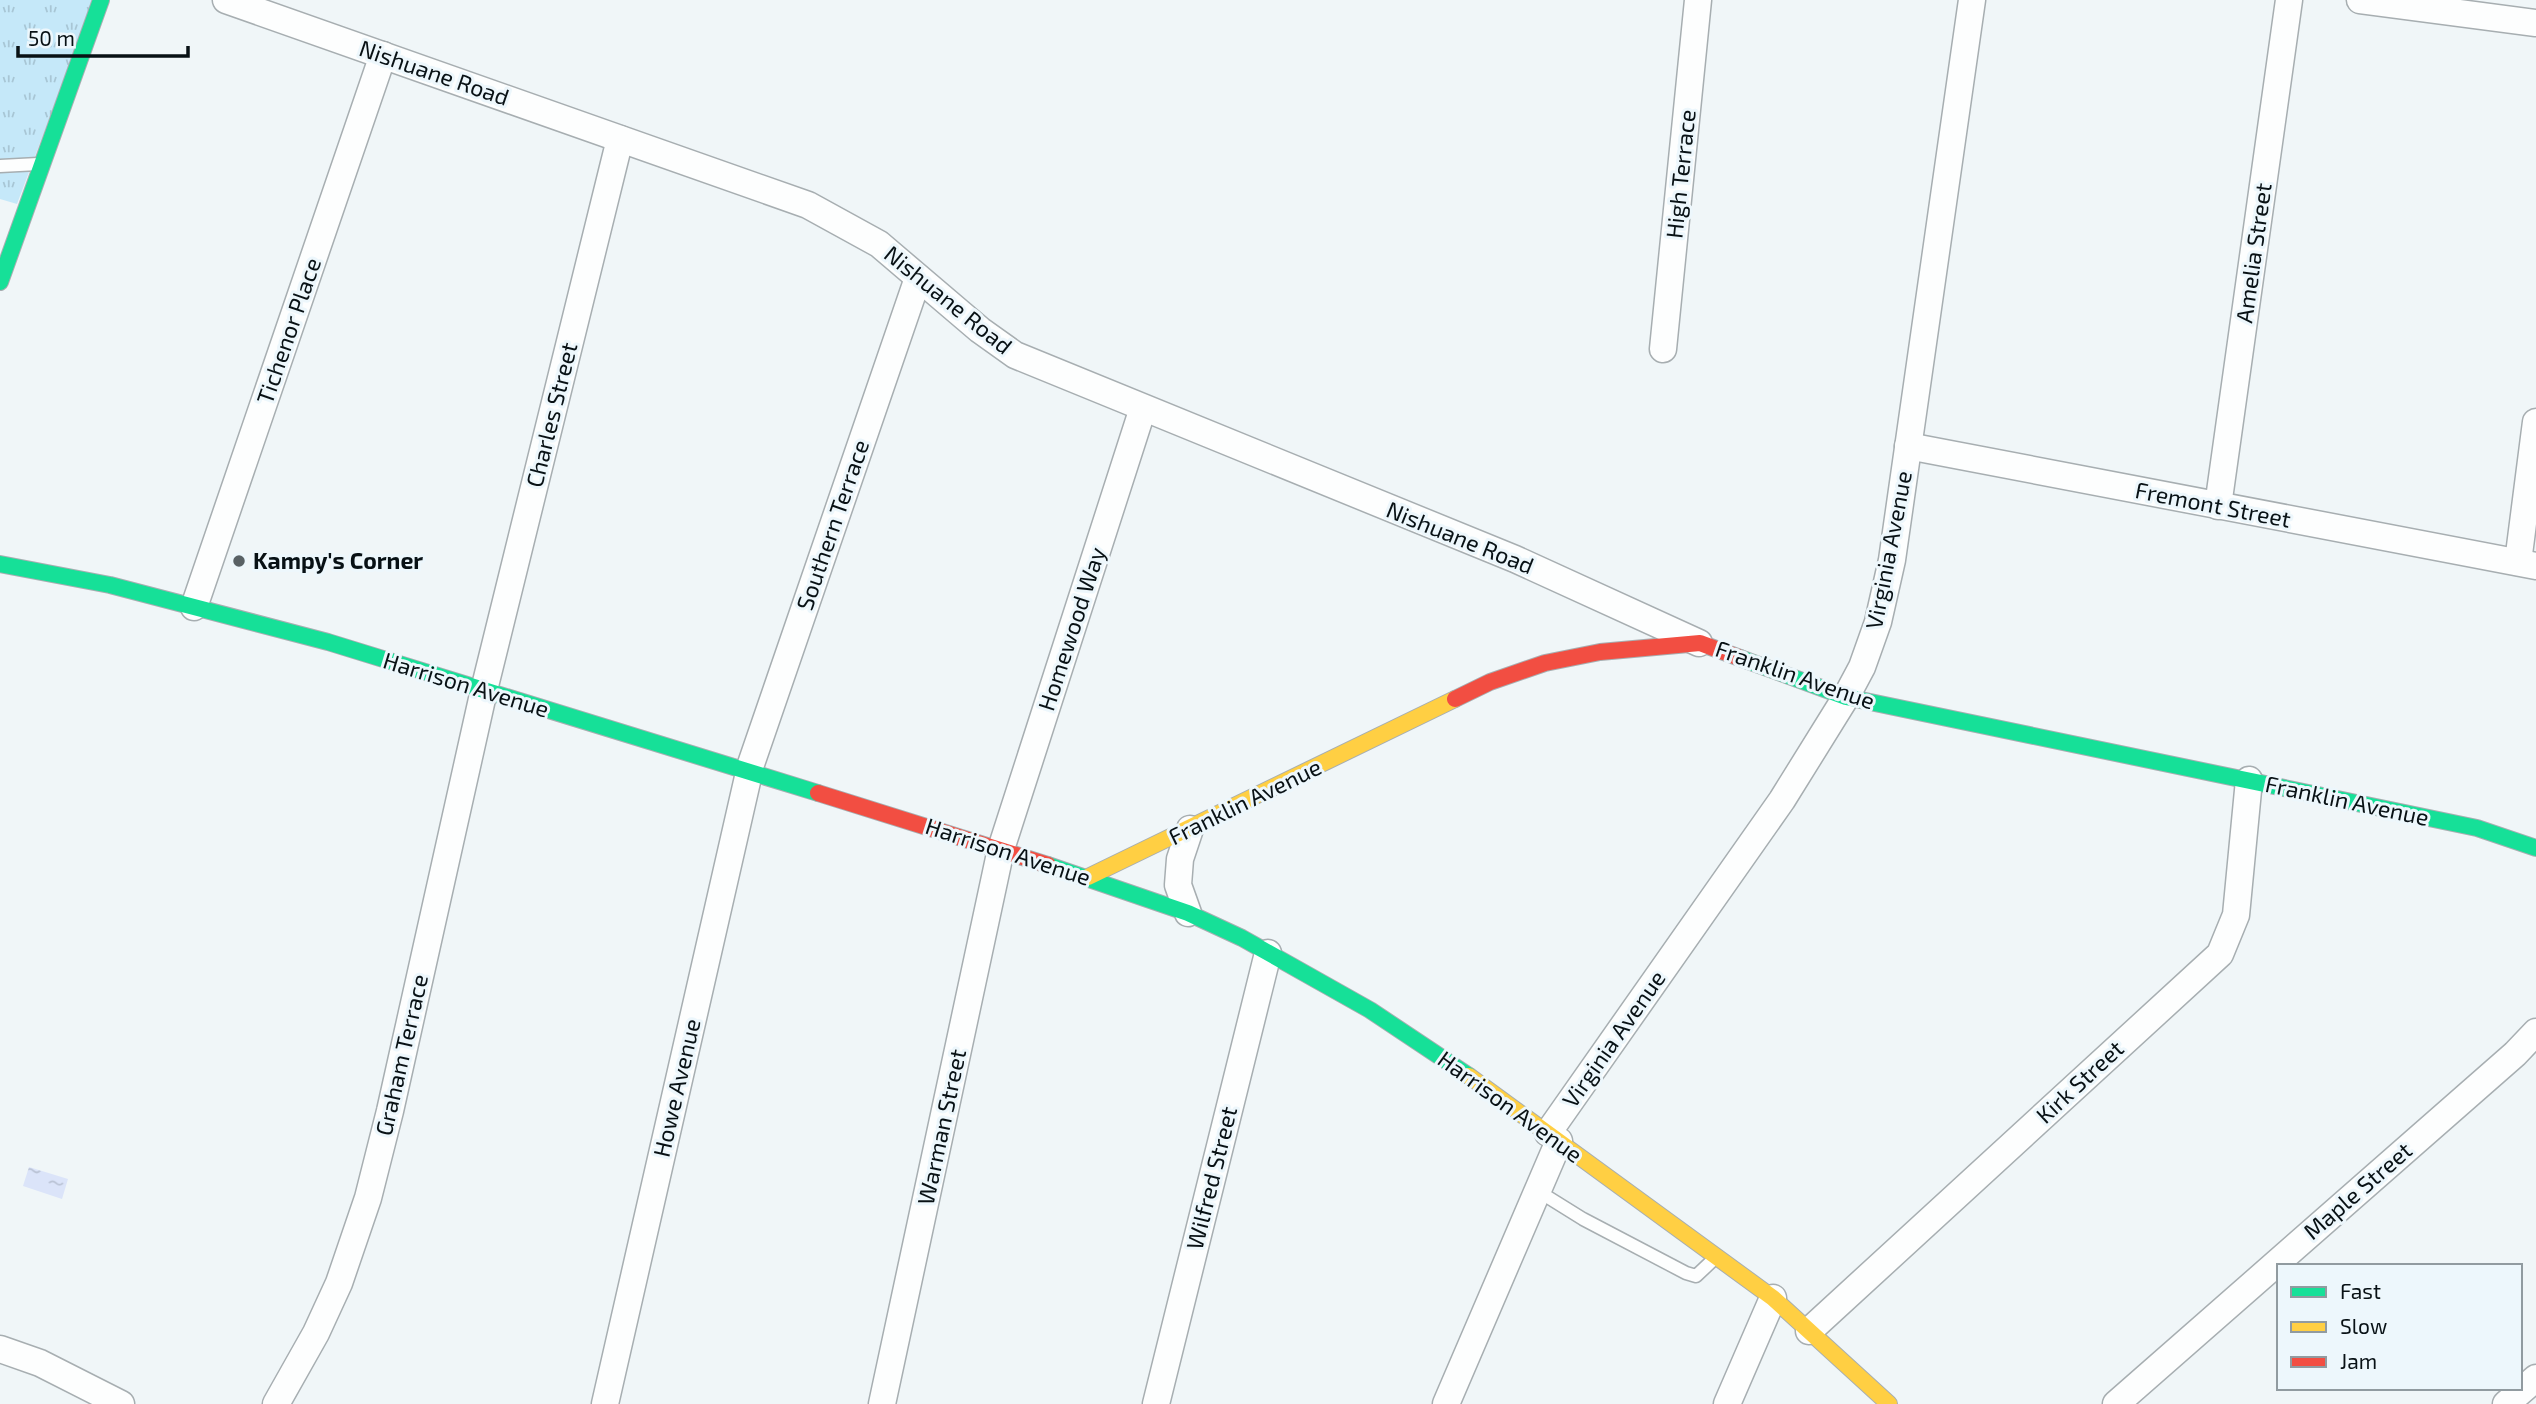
<svg xmlns="http://www.w3.org/2000/svg" width="2536" height="1404" font-family="'Exo 2',sans-serif">
<style>
.grass{fill:url(#grass-tufts)}
.water{fill:url(#water-ripples)}
.lines{fill:none;stroke-linecap:round;stroke-linejoin:round}
.lane-casing{stroke:#a7aeb1;stroke-width:15}
.street-casing{stroke:#a7aeb1;stroke-width:29}
.fast-casing{stroke:#a7aeb1;stroke-width:18}
.slow-casing{stroke:#a7aeb1;stroke-width:18}
.jam-casing{stroke:#a7aeb1;stroke-width:18}
.lane{stroke:#fdfefe;stroke-width:12}
.street{stroke:#fdfefe;stroke-width:26}
.fast{stroke:#16e098;stroke-width:16}
.slow{stroke:#ffcf43;stroke-width:16}
.jam{stroke:#f24e42;stroke-width:16}
.poi-dot{fill:#596164;stroke:#edf7fc;stroke-width:2.5}
.labels{text-anchor:middle;stroke-width:6;stroke-linejoin:round;paint-order:stroke}
.street-label{font-size:23px;fill:#081115;stroke:#edf7fc}
.poi-label{font-size:23px;font-weight:bold;fill:#081115;stroke:#edf7fc;text-anchor:start}
</style>
<defs>
<pattern id="grass-tufts" width="24" height="20" patternUnits="userSpaceOnUse" patternTransform="scale(1.75)"><rect width="24" height="20" fill="#c5e8f9"/><path d="M3 7l-1-3M5 7V3M7 7l1-3M15 17l-1-3M17 17v-4M19 17l1-3" fill="none" stroke="#a8c6d5"/></pattern>
<pattern id="water-ripples" width="26" height="14" patternUnits="userSpaceOnUse" patternTransform="scale(1.75)"><rect width="26" height="14" fill="#dbe4f9"/><path d="M2 4q2-2 4 0t4 0M15 11q2-2 4 0t4 0" fill="none" stroke="#bac3d5"/></pattern>
</defs>
<rect width="100%" height="100%" fill="#f0f6f8"/>
<polygon class="grass" points="0,0 94,0 17,204 0,199"/>
<polygon class="water" points="29,1167 68,1179 62,1199 23,1186"/>
<g class="lines">
<defs>
<g id="lane">
<polyline points="0,166 38,164"/>
<polyline points="1538,1191 1583,1219 1686,1273 1696,1276 1714,1259"/>
</g>
<g id="street">
<polyline points="226,0 808,205 879,244 980,330 1015,355 1515,559 1699,643"/>
<polyline points="2360,0 2536,23"/>
<polyline points="1663,349 1698,0"/>
<polyline points="1908,446 2536,566"/>
<polyline points="2218,506 2289,0"/>
<polyline points="2518,562 2536,422"/>
<polyline points="194,607 383,55"/>
<polyline points="1188,913 1178,885 1180,859 1190,829"/>
<polyline points="1548,1133 1782,800 1846,697 1862,667 1878,622 1892,560 1972,0"/>
<polyline points="1809,1331 2220,954 2236,915 2249,780"/>
<polyline points="0,1349 40,1363 121,1404"/>
<polyline points="276,1404 316,1333 339,1283 368,1198 390,1111 484,690 620,139"/>
<polyline points="605,1404 751,764 918,278"/>
<polyline points="882,1404 1001,849 1143,408"/>
<polyline points="1156,1404 1268,953"/>
<polyline points="1446,1404 1559,1141"/>
<polyline points="1727,1404 1773,1298"/>
<polyline points="2116,1404 2515,1054 2536,1032"/>
<polyline points="2506,1404 2536,1378"/>
</g>
<g id="fast">
<polyline points="0,282 101,0"/>
<polyline points="0,564 110,585 328,642 818,793"/>
<polyline points="1740,658 1846,697 2477,828 2536,848"/>
<polyline points="1048,865 1188,913 1242,938 1370,1010 1469,1076"/>
</g>
<g id="slow">
<polyline points="1088,877 1455,699"/>
<polyline points="1469,1076 1773,1298 1889,1404"/>
</g>
<g id="jam">
<polyline points="1455,699 1490,682 1545,663 1600,652 1700,643 1740,658"/>
<polyline points="818,793 1048,865"/>
</g>
</defs>
<use href="#lane" class="lane-casing"/>
<use href="#street" class="street-casing"/>
<use href="#fast" class="fast-casing"/>
<use href="#slow" class="slow-casing"/>
<use href="#jam" class="jam-casing"/>
<use href="#lane" class="lane"/>
<use href="#street" class="street"/>
<use href="#fast" class="fast"/>
<use href="#slow" class="slow"/>
<use href="#jam" class="jam"/>
</g>
<circle class="poi-dot" cx="239" cy="561" r="7"/>
<g class="labels">
<g class="street-label">
<text transform="translate(434 73) rotate(19)" y="8">Nishuane Road</text>
<text transform="translate(1681 174) rotate(-84)" y="8">High Terrace</text>
<text transform="translate(2254 253) rotate(-82)" y="8">Amelia Street</text>
<text transform="translate(948 300) rotate(39)" y="8">Nishuane Road</text>
<text transform="translate(289 331) rotate(-71)" y="8">Tichenor Place</text>
<text transform="translate(552 415) rotate(-76)" y="8">Charles Street</text>
<text transform="translate(2213 505) rotate(11)" y="8">Fremont Street</text>
<text transform="translate(833 525) rotate(-71)" y="8">Southern Terrace</text>
<text transform="translate(1460 538) rotate(22)" y="8">Nishuane Road</text>
<text transform="translate(1889 550) rotate(-79)" y="8">Virginia Avenue</text>
<text transform="translate(1072 629) rotate(-72)" y="8">Homewood Way</text>
<text transform="translate(1795 675) rotate(19)" y="8">Franklin Avenue</text>
<text transform="translate(466 685) rotate(17)" y="8">Harrison Avenue</text>
<text transform="translate(2347 801) rotate(12)" y="8">Franklin Avenue</text>
<text transform="translate(1245 802) rotate(-26)" y="8">Franklin Avenue</text>
<text transform="translate(1008 852) rotate(18)" y="8">Harrison Avenue</text>
<text transform="translate(1614 1039) rotate(-55)" y="8">Virginia Avenue</text>
<text transform="translate(402 1055) rotate(-77)" y="8">Graham Terrace</text>
<text transform="translate(2080 1082) rotate(-43)" y="8">Kirk Street</text>
<text transform="translate(677 1088) rotate(-77)" y="8">Howe Avenue</text>
<text transform="translate(1510 1107) rotate(36)" y="8">Harrison Avenue</text>
<text transform="translate(942 1127) rotate(-78)" y="8">Warman Street</text>
<text transform="translate(1212 1178) rotate(-76)" y="8">Wilfred Street</text>
<text transform="translate(2358 1191) rotate(-41)" y="8">Maple Street</text>
</g>
<g class="poi-label">
<text x="253" y="569">Kampy's Corner</text>
</g>
</g>
<rect x="2277" y="1264" width="245" height="126" fill="#edf7fc" stroke="#919ba0" stroke-width="2"/>
<rect x="2291" y="1287" width="35" height="10" fill="#16e098" stroke="#919ba0" stroke-width="2"/>
<text x="2340" y="1299" font-size="21" fill="#081115">Fast</text>
<rect x="2291" y="1322" width="35" height="10" fill="#ffcf43" stroke="#919ba0" stroke-width="2"/>
<text x="2340" y="1334" font-size="21" fill="#081115">Slow</text>
<rect x="2291" y="1357" width="35" height="10" fill="#f24e42" stroke="#919ba0" stroke-width="2"/>
<text x="2340" y="1369" font-size="21" fill="#081115">Jam</text>
<path d="M18 46v10h170v-10" fill="none" stroke="#081115" stroke-width="3.5"/>
<text x="28" y="46" font-size="21" fill="#081115" stroke="#edf7fc" stroke-width="5" paint-order="stroke">50 m</text>
</svg>
